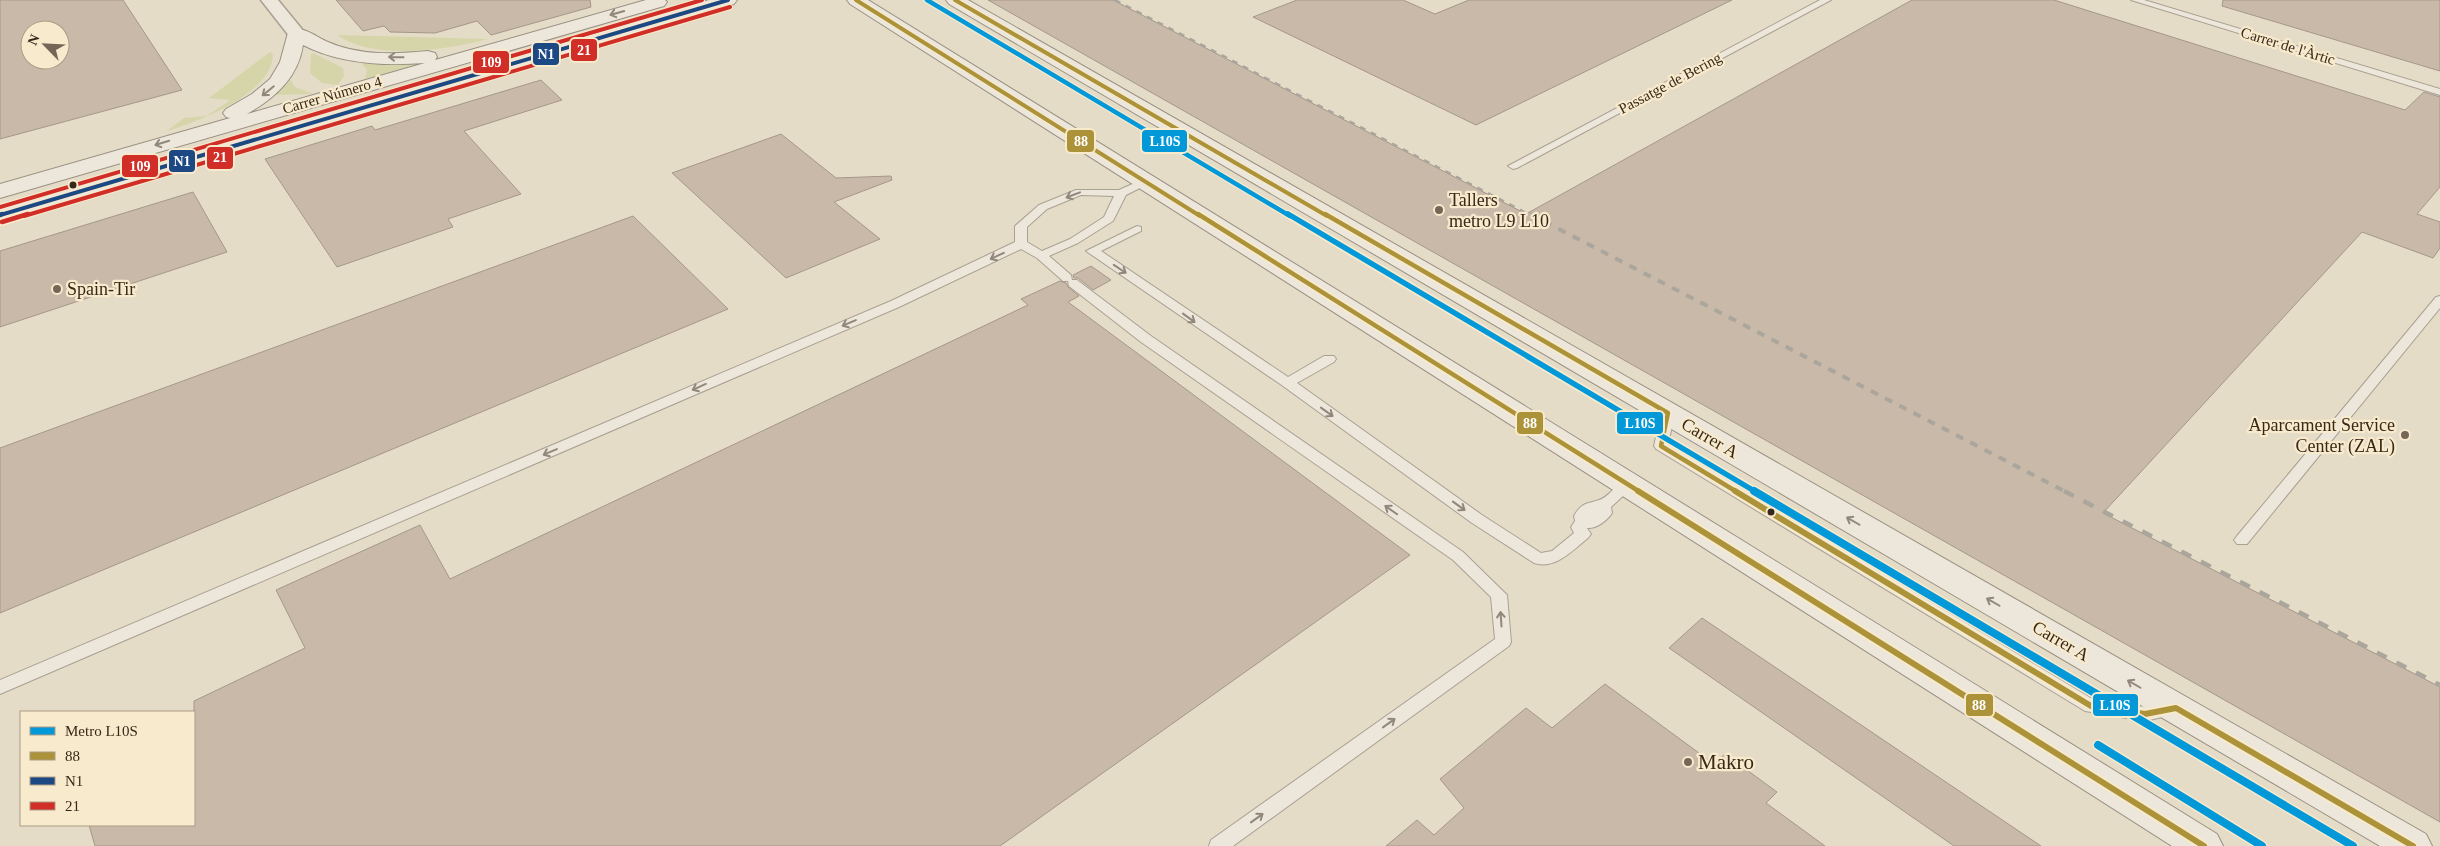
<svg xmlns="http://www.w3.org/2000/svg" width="2440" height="846" font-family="'Times New Roman',serif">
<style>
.green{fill:#d6d5a9}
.building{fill:#c9b9a9;stroke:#a59788;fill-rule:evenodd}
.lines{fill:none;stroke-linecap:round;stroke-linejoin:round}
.lane-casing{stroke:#a9a092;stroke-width:2}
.street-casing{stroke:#a9a092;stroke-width:3}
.secondary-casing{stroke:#999082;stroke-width:2}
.lane{fill:#ece6db;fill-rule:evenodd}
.street{fill:#ece6db;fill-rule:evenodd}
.secondary{fill:#ece6db;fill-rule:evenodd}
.rail-far2{stroke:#aba69c;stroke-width:2.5;stroke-dasharray:6 6;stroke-linecap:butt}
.rail-far1{stroke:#aba69c;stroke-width:4;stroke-dasharray:8 8;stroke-linecap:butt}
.rail{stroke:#aba69c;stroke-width:4.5;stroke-dasharray:11 11;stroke-linecap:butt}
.bus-1-far2-casing{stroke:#f8eacc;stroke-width:6}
.bus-1-far1-casing{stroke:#f8eacc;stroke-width:8}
.bus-1-casing{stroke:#f8eacc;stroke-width:10}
.bus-2-far1-casing{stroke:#f8eacc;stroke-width:6}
.bus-2-casing{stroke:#f8eacc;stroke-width:8}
.bus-3-far1-casing{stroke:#f8eacc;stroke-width:6}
.bus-3-casing{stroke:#f8eacc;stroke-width:8}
.bus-4-casing{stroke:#f8eacc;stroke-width:6}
.bus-1-far2{stroke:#ac933a;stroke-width:4}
.bus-1-far1{stroke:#ac933a;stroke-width:4.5}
.bus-1{stroke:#ac933a;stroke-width:6}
.bus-2-far1{stroke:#1c4883;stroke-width:4}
.bus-2{stroke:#1c4883;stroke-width:4.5}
.bus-3-far1{stroke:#d02e26;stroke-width:4}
.bus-3{stroke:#d02e26;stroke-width:4.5}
.bus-4{stroke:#d02e26;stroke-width:4}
.metro-1-far2-casing{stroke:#f8eacc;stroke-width:7}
.metro-1-far1-casing{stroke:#f8eacc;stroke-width:9}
.metro-1-casing{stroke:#f8eacc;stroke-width:11}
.metro-1-far2{stroke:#0399d9;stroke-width:4.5}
.metro-1-far1{stroke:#0399d9;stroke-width:5.5}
.metro-1{stroke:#0399d9;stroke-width:8}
.oneway{stroke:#92877a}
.bus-dot{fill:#38281a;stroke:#f8eacc;stroke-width:2}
.poi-dot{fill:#756757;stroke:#f8eacc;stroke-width:2}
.labels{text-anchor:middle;stroke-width:4.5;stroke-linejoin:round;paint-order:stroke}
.far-street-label{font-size:15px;fill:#38281a;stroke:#f8eacc}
.poi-label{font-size:18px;fill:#38281a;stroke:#f8eacc;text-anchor:start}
.street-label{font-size:18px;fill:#38281a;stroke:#f8eacc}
.near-poi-label{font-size:21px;fill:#38281a;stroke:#f8eacc;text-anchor:start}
.line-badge{stroke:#f8eacc;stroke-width:2}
.badge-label{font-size:14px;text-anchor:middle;font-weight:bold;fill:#fff}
</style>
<rect width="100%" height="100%" fill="#e5dcc8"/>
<g class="green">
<path d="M 337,35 L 488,39 C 447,50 374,61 337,35 Z"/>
<path d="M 270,52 L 273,55 C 271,95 199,121 167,131 L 184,118 L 207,116 L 230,100 L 209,98 Z"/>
<polygon points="313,53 343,68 344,76 338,85 322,83 310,73 311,54"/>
<polygon points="359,60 433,60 365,79 367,70"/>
<polygon points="290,79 295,87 313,94 272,95"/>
</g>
<g class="building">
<path d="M 0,0 L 123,0 L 182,90 L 0,139 ZM 30,30 L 60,30 L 60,60 L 30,60 Z"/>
<polygon points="336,0 590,0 591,7 491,35 477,21 435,33 390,32 384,26 363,31"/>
<polygon points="988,0 1113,0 1526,214 1912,0 2054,0 2405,110 2424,92 2440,97 2440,187 2417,214 2440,222 2440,248 2433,258 2362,232 2103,513 2440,687 2440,822"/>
<polygon points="1297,0 1403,0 1435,14 1469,0 1732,0 1476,125 1253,17"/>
<polygon points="2223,0 2440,0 2440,71 2222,6"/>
<polygon points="541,80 562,100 464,131 521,194 448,219 453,227 337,267 265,159 372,126 375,130"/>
<polygon points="781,134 836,178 891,176 892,180 834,202 880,239 786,278 672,173"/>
<polygon points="193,192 227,252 0,327 0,251"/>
<polygon points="633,216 728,309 0,613 0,448"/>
<polygon points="1091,266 1111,280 1093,290 1078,278 1074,278 1073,275"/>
<polygon points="1060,281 1066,283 1068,287 1079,296 1068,302 1410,555 1000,846 95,846 89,825 194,825 194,701 305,648 276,590 420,525 450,579 1028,305 1021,299"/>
<polygon points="1702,618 2041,846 1954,846 1669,648"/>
<polygon points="1605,684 1714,764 1725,754 1777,792 1766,803 1825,846 1386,846 1417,820 1434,835 1464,808 1440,779 1526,708 1552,728"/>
</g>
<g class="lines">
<defs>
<g id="lane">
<polygon points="1820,0 1831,0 1517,168 1513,169 1508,166"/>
<polygon points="2131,0 2144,0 2440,89 2440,95"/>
<path d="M 1146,178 L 1150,179 L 1150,183 L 1126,195 L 1113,221 L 1078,243 L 1049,256 L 1071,275 L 1072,280 L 1077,280 L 1151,336 L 1463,552 L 1507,595 L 1511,642 L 1509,646 L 1233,846 L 1209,846 L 1211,840 L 1495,639 L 1491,597 L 1453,560 L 1141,342 L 1069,286 L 1068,281 L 1063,281 L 1037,258 L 1021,249 L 899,307 L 0,694 L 0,680 L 891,301 L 1015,242 L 1015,226 L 1039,205 L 1076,190 L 1119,190 ZM 1081,195 L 1114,196 L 1104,217 L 1070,239 L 1042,251 L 1027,242 L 1027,227 L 1047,209 Z"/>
<path d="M 1137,226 L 1141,227 L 1141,231 L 1101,251 L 1288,377 L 1324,356 L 1334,356 L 1336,359 L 1334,362 L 1297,383 L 1482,515 L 1541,553 L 1552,551 L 1574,533 L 1571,527 L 1575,521 L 1574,516 C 1582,502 1587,504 1599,500 C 1612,496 1618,477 1633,481 L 1635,485 L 1611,507 L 1612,513 C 1607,521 1596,529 1587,528 L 1591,534 L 1588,538 C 1573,550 1555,570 1534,563 L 1472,523 L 1283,386 L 1086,251 Z"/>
<polygon points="2440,296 2440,308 2247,544 2237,544 2234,540 2237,536 2436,297"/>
<polygon points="1668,409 1675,413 1668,444 2094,700 2145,707 2170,702 2176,704 2179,709 2176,714 2145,721 2085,711 1656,449 1654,446 1661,413"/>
</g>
<polygon id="street" points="261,0 278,0 305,33 302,37 290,37"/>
<g id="secondary">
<path d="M 646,0 L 665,0 L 667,2 L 664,6 L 0,198 L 0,184 L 230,118 L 226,117 L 223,113 L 226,109 L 252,94 L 270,79 L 280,62 L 289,29 C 304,26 316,37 328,42 C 359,56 396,54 428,51 L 435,53 L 437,57 L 435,60 ZM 303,45 C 340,64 384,66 425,63 L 247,114 C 275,98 298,78 303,45 Z"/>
<polygon points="709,0 737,0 734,4 0,222 0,208"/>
<polygon points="847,0 868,0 2217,834 2223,846 2172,846 850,4"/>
<polygon points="946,0 968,0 2426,834 2432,846 2380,846 949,4"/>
</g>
</defs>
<use href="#lane" class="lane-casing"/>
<use href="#street" class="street-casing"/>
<use href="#secondary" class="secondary-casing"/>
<use href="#lane" class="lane"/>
<use href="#street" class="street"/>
<use href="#secondary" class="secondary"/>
<polyline class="rail-far2" points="1115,0 1532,216"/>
<polyline class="rail-far1" points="1530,214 2066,492"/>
<polyline class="rail" points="2064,491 2440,685"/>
<defs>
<g id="bus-1-far2">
<polyline points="856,0 1200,216"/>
<polyline points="955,0 1327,216"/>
</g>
<g id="bus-1-far1">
<polyline points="1198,214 1640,492"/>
<polyline points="1325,214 1668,413 1661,446 1737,492"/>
</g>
<g id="bus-1">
<polyline points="1638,491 2204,846"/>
<polyline points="1735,491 2091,706 2145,714 2176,708 2413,846"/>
</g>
<polyline id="bus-2-far1" points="0,215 728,0"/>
<polyline id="bus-2" points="0,215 2,214"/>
<polyline id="bus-3-far1" points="24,216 730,7"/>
<polyline id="bus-3" points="2,222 28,214"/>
<polyline id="bus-4" points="0,207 702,0"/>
</defs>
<use href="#bus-1-far2" class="bus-1-far2-casing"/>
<use href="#bus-1-far1" class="bus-1-far1-casing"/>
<use href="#bus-1" class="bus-1-casing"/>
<use href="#bus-2-far1" class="bus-2-far1-casing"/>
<use href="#bus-2" class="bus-2-casing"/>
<use href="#bus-3-far1" class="bus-3-far1-casing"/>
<use href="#bus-3" class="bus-3-casing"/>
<use href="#bus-4" class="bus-4-casing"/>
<use href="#bus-1-far2" class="bus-1-far2"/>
<use href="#bus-1-far1" class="bus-1-far1"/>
<use href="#bus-1" class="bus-1"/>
<use href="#bus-2-far1" class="bus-2-far1"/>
<use href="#bus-2" class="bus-2"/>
<use href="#bus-3-far1" class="bus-3-far1"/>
<use href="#bus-3" class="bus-3"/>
<use href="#bus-4" class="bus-4"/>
<defs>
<polyline id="metro-1-far2" points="927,0 1290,216"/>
<polyline id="metro-1-far1" points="1288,214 1756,492"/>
<g id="metro-1">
<polyline points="1754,491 2353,846"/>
<polyline points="2098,745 2262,846"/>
</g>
</defs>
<use href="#metro-1-far2" class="metro-1-far2-casing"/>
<use href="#metro-1-far1" class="metro-1-far1-casing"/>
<use href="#metro-1" class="metro-1-casing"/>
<use href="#metro-1-far2" class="metro-1-far2"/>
<use href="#metro-1-far1" class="metro-1-far1"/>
<use href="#metro-1" class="metro-1"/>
</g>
<defs><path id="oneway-shaft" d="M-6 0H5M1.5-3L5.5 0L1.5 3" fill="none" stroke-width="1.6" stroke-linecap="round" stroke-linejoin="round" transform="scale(1.25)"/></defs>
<g class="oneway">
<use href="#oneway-shaft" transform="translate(617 13) rotate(164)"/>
<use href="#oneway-shaft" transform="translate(396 57) rotate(-179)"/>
<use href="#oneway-shaft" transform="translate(268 91) rotate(141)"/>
<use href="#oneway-shaft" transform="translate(162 143) rotate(163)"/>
<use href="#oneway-shaft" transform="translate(1073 195) rotate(159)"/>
<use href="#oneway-shaft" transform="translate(997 256) rotate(155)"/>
<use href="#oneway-shaft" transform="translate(1120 269) rotate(34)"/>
<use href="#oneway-shaft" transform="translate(1189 318) rotate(36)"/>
<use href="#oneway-shaft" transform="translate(849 323) rotate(157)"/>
<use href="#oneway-shaft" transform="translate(699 387) rotate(156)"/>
<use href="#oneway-shaft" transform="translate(1327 412) rotate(36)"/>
<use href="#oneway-shaft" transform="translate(550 452) rotate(157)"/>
<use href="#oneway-shaft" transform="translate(1459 506) rotate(36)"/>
<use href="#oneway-shaft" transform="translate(1391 510) rotate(-145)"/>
<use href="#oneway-shaft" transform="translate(1853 521) rotate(-150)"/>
<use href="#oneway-shaft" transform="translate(1993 602) rotate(-150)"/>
<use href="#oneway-shaft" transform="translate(1501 619) rotate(-94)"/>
<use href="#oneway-shaft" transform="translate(2134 684) rotate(-150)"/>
<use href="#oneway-shaft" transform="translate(1389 723) rotate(-36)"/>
<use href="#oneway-shaft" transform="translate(1257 818) rotate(-36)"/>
</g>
<g class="bus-dot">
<circle cx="73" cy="185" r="4.5"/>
<circle cx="1771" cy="512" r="4.5"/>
</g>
<g class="poi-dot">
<circle cx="1439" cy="210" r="5"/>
<circle cx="57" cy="289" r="5"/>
<circle cx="2405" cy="435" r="5"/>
<circle cx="1688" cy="762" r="5"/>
</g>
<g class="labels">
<g class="far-street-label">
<text transform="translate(2288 46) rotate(17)" y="5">Carrer de l'Àrtic</text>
<text transform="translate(1670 83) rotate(-28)" y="5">Passatge de Bering</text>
<text transform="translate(332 95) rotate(-16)" y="5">Carrer Número 4</text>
</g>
<g class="poi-label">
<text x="1449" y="206">Tallers<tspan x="1449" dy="21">metro L9 L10</tspan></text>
<text x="67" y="295">Spain-Tir</text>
<text x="2395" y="431" text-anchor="end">Aparcament Service<tspan x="2395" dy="21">Center (ZAL)</tspan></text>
</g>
<g class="street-label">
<text transform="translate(1710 438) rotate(30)" y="6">Carrer A</text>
<text transform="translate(2061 641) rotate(30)" y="6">Carrer A</text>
</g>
<g class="near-poi-label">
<text x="1698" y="769">Makro</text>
</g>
</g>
<g class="line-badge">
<rect x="570" y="38" width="28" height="24" rx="5" fill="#d02e26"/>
<rect x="532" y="42" width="28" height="24" rx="5" fill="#1c4883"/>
<rect x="472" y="50" width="38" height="24" rx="5" fill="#d02e26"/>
<rect x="1066" y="129" width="29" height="24" rx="5" fill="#ac933a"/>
<rect x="1141" y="129" width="47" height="24" rx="5" fill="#0399d9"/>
<rect x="206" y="146" width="28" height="24" rx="5" fill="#d02e26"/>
<rect x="168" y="149" width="28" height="24" rx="5" fill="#1c4883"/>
<rect x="121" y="154" width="38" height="24" rx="5" fill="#d02e26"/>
<rect x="1516" y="411" width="28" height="24" rx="5" fill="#ac933a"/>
<rect x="1616" y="411" width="48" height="24" rx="5" fill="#0399d9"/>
<rect x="1965" y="693" width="29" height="24" rx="5" fill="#ac933a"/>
<rect x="2092" y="693" width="47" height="24" rx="5" fill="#0399d9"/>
</g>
<g class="badge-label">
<text x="584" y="55">21</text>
<text x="546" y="59">N1</text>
<text x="491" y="67">109</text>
<text x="1081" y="146">88</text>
<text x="1165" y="146">L10S</text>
<text x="220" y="162">21</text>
<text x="182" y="166">N1</text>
<text x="140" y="171">109</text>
<text x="1530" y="428">88</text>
<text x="1640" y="428">L10S</text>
<text x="1979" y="710">88</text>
<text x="2115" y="710">L10S</text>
</g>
<rect x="20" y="711" width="175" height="115" fill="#f8eacc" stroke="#ab9c85"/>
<rect x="30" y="727" width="25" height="8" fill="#0399d9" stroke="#ab9c85"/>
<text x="65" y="736" font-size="15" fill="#38281a">Metro L10S</text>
<rect x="30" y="752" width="25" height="8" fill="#ac933a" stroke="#ab9c85"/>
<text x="65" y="761" font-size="15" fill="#38281a">88</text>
<rect x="30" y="777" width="25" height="8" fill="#1c4883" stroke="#ab9c85"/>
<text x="65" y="786" font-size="15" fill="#38281a">N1</text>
<rect x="30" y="802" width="25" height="8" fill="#d02e26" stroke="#ab9c85"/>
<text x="65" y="811" font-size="15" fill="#38281a">21</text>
<g transform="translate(45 45) rotate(294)"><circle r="24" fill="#f8eacc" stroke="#ab9c85"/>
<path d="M0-4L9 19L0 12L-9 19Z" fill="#756757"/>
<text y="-8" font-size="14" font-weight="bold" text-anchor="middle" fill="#38281a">N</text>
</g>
</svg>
